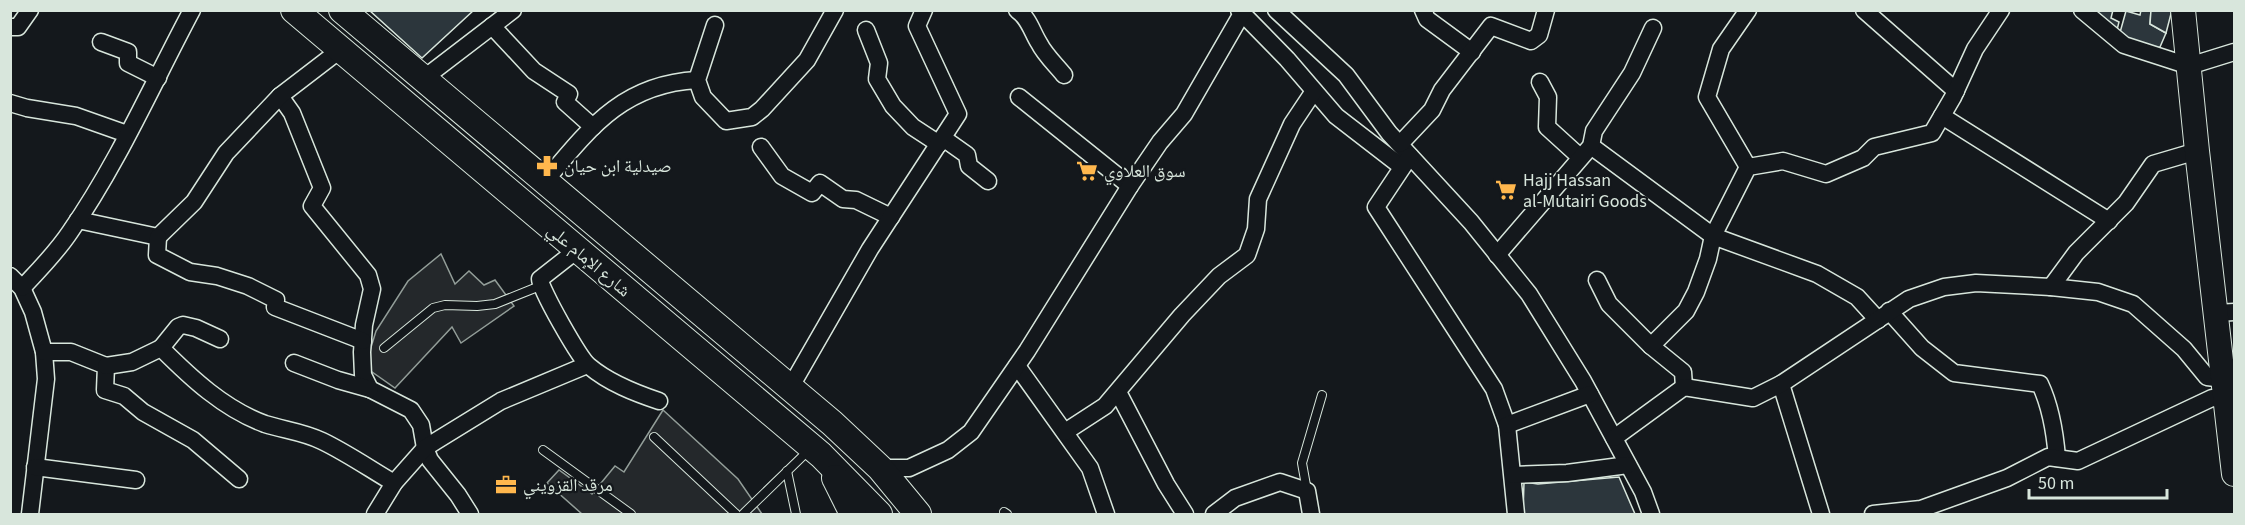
<svg xmlns="http://www.w3.org/2000/svg" width="2245" height="525" font-family="'Source Sans 3','Noto Naskh Arabic',sans-serif">
<style>
.parking{fill:#24282b;stroke:#939e99;stroke-width:1.5}
.building{fill:#2c363c;stroke:#d8e6dc;stroke-width:1.5}
.lines{fill:none;stroke-linecap:round;stroke-linejoin:round}
.lane-casing{stroke:#d8e6dc;stroke-width:10}
.street-casing{stroke:#d8e6dc;stroke-width:19}
.secondary-casing{stroke:#d8e6dc;stroke-width:26}
.primary-casing{stroke:#d8e6dc;stroke-width:28}
.lane{stroke:#14181c;stroke-width:8}
.street{stroke:#14181c;stroke-width:16}
.secondary{stroke:#14181c;stroke-width:24}
.primary{stroke:#14181c;stroke-width:26}
.labels{text-anchor:middle;stroke-width:4.5;stroke-linejoin:round;paint-order:stroke}
.poi-label{font-size:18px;fill:#d8e6dc;stroke:#14181c;text-anchor:start}
.street-label{font-size:18px;fill:#d8e6dc;stroke:#14181c}
</style>
<rect width="100%" height="100%" fill="#14181c"/>
<g class="parking">
<polygon points="441,254 455,284 469,271 484,285 495,280 514,306 461,343 452,327 395,388 365,367 376,331 408,281"/>
<polygon points="663,410 738,479 762,514 582,514 547,483 559,470 592,494 615,466 624,472"/>
</g>
<g class="building">
<polygon points="369,10 474,10 422,58"/>
<polygon points="2088,10 2113,10 2111,18 2119,22 2116,34"/>
<polygon points="2141,10 2151,10 2150,24 2166,33 2160,47 2153,50 2119,36 2126,11 2140,15"/>
<polygon points="2151,10 2172,10 2166,33 2150,24"/>
<polygon points="1619,477 1635,514 1523,514 1524,482 1538,484"/>
</g>
<g class="lines">
<defs>
<g id="lane">
<polyline points="384,348 433,308 445,305 477,306 495,304 540,286"/>
<polyline points="654,437 736,514"/>
<polyline points="543,450 631,514"/>
<polyline points="787,471 796,514"/>
<polyline points="1307,491 1302,463 1322,395"/>
<polyline points="1004,512 1007,514"/>
<polyline points="743,514 809,450"/>
</g>
<g id="street">
<path d="M 1017,10 C 1029,18 1032,32 1039,43 C 1045,55 1056,65 1064,75"/>
<polyline points="1239,10 1287,59 1336,116 1402,167"/>
<polyline points="1276,10 1346,75 1389,133 1471,222 1529,294 1583,381 1643,492 1651,514"/>
<polyline points="1423,10 1427,19 1472,52"/>
<polyline points="1864,10 1956,91"/>
<polyline points="2082,10 2124,45 2189,66 2234,52"/>
<polyline points="715,25 697,80 703,97 726,121 752,117 762,109 807,60 835,10"/>
<polyline points="492,26 534,71 569,94 565,102 593,127"/>
<polyline points="10,27 18,27 30,10"/>
<polyline points="866,30 879,63 877,79 893,106 913,127 939,144"/>
<polyline points="101,42 128,52 128,63 158,78"/>
<polyline points="423,79 513,10"/>
<polyline points="1540,82 1548,97 1547,127 1580,157"/>
<polyline points="280,96 292,113 322,188 312,206 368,275 372,289 364,325 362,352 363,375 370,389 411,410 421,425 425,448 430,460 458,495 470,514"/>
<polyline points="1019,97 1130,186"/>
<polyline points="10,103 27,108 76,116 127,134"/>
<polyline points="1942,116 2109,221"/>
<polyline points="943,138 967,155 969,166 988,181"/>
<polyline points="1400,144 1432,110 1442,90 1491,26 1531,41 1539,35 1546,10"/>
<polyline points="1591,146 1713,236 1817,274 1857,297 1878,320"/>
<polyline points="761,147 782,176 812,193 820,183 843,199 856,200 891,217"/>
<polyline points="1410,156 1376,207 1494,389 1507,425 1516,514"/>
<polyline points="1748,167 1707,97 1721,49 1748,10"/>
<path d="M 545,181 C 589,129 622,84 697,80"/>
<polyline points="78,220 158,237 194,202 226,153 280,96 340,50"/>
<polyline points="158,237 157,255 190,272 217,276 248,286 276,300 275,307 363,341"/>
<path d="M 577,250 L 540,279 C 540,289 580,359 589,366 C 609,383 635,393 659,401"/>
<polyline points="1497,255 1591,146 1594,131 1632,73 1653,28"/>
<polyline points="10,276 22,288 33,312 44,352 46,379 30,514"/>
<polyline points="1597,280 1609,304 1651,346 1683,372 1684,387"/>
<polyline points="2051,287 2076,253 2126,203 2153,164 2197,151"/>
<path d="M 22,288 C 39,270 56,253 70,232 C 118,163 152,85 192,10"/>
<path d="M 1889,311 L 1922,348 L 1954,373 L 2040,384 C 2051,407 2055,433 2057,458"/>
<polyline points="2217,313 2234,312"/>
<polyline points="1651,346 1686,311 1696,292 1708,259 1713,236 1748,167 1783,161 1826,174 1863,158 1874,147 1932,133 1953,97 1975,49 2001,10"/>
<polyline points="161,348 178,327 183,325 196,328 220,339"/>
<polyline points="44,352 71,352 106,366 105,390 124,396 143,412 193,440 239,479"/>
<polyline points="294,363 338,380 370,389"/>
<path d="M 106,366 L 132,362 L 161,348 C 191,378 224,409 265,424 C 284,430 304,432 322,441 C 347,453 370,469 394,483"/>
<polyline points="1017,366 1090,468 1106,514"/>
<polyline points="1781,384 1821,514"/>
<polyline points="790,388 870,249 958,114 917,26 924,10"/>
<polyline points="1118,392 1166,484 1185,514"/>
<polyline points="1507,425 1590,394"/>
<polyline points="1065,432 1105,406 1182,315 1219,276 1247,255 1256,229 1258,199 1292,124 1314,91"/>
<polyline points="1614,438 1684,387 1753,398 1781,384 1909,299 1944,287 1976,283 2051,287 2098,292 2133,304 2184,349 2207,377 2224,379"/>
<polyline points="35,467 136,480"/>
<polyline points="880,468 909,468 948,450 971,432 1027,351 1130,186 1160,142 1184,114 1244,10"/>
<polyline points="1513,475 1567,473 1628,465"/>
<polyline points="375,514 394,483 425,448 436,441 501,401 587,365"/>
<polyline points="1214,514 1235,498 1280,482 1307,491 1311,514"/>
<polyline points="1873,514 1921,509 2007,478 2048,457 2078,461 2212,398 2226,399"/>
</g>
<polyline id="secondary" points="2183,10 2197,151 2234,474"/>
<g id="primary">
<polyline points="294,10 821,455 879,514"/>
<polyline points="342,10 832,423 880,468 918,514"/>
<polyline points="835,478 853,514"/>
</g>
</defs>
<use href="#lane" class="lane-casing"/>
<use href="#street" class="street-casing"/>
<use href="#secondary" class="secondary-casing"/>
<use href="#primary" class="primary-casing"/>
<use href="#lane" class="lane"/>
<use href="#street" class="street"/>
<use href="#secondary" class="secondary"/>
<use href="#primary" class="primary"/>
</g>
<defs>
<symbol id="pharmacy-bare" viewBox="-9 -9 18 18"><path d="M-2-6h4v4h4v4h-4v4h-4v-4h-4v-4h4Z" fill="#ffb74d" stroke="#14181c" stroke-width="2.5" paint-order="stroke"/></symbol>
<symbol id="supermarket-bare" viewBox="-9 -9 18 18"><path d="M-6-5.5h2.5l.6 2H6L4.5 2H-2.5L-4.4-4H-6ZM-1.5 3.2a1.3 1.3 0 1 0 .1 0ZM3 3.2a1.3 1.3 0 1 0 .1 0Z" fill="#ffb74d" stroke="#14181c" stroke-width="2.5" paint-order="stroke"/></symbol>
<symbol id="office-bare" viewBox="-9 -9 18 18"><path d="M-6-3h4V-5.5h4V-3h4V5H-6ZM-1-4.5V-3h2v-1.5ZM-6 0V1H6V0Z" fill="#ffb74d" stroke="#14181c" stroke-width="2.5" paint-order="stroke"/></symbol>
</defs>
<g fill-rule="evenodd">
<use href="#pharmacy-bare" x="532" y="151" width="30" height="30"/>
<use href="#supermarket-bare" x="1072" y="156" width="30" height="30"/>
<use href="#supermarket-bare" x="1491" y="175" width="30" height="30"/>
<use href="#office-bare" x="491" y="470" width="30" height="30"/>
</g>
<g class="labels">
<g class="poi-label">
<text x="564" y="172">صيدلية ابن حيان</text>
<text x="1104" y="177">سوق العلاوي</text>
<text x="1523" y="186">Hajj Hassan<tspan x="1523" dy="21">al-Mutairi Goods</tspan></text>
<text x="523" y="491">مرقد القزويني</text>
</g>
<g class="street-label">
<text transform="translate(589 260) rotate(40)" y="6">شارع الإمام علي</text>
</g>
</g>
<rect width="2245" height="525" fill="none" stroke="#d8e6dc" stroke-width="24"/>
<path d="M2029 489v9h138v-9" fill="none" stroke="#d8e6dc" stroke-width="3"/>
<text x="2038" y="489" font-size="18" fill="#d8e6dc" stroke="#14181c" stroke-width="4.5" paint-order="stroke">50 m</text>
</svg>
